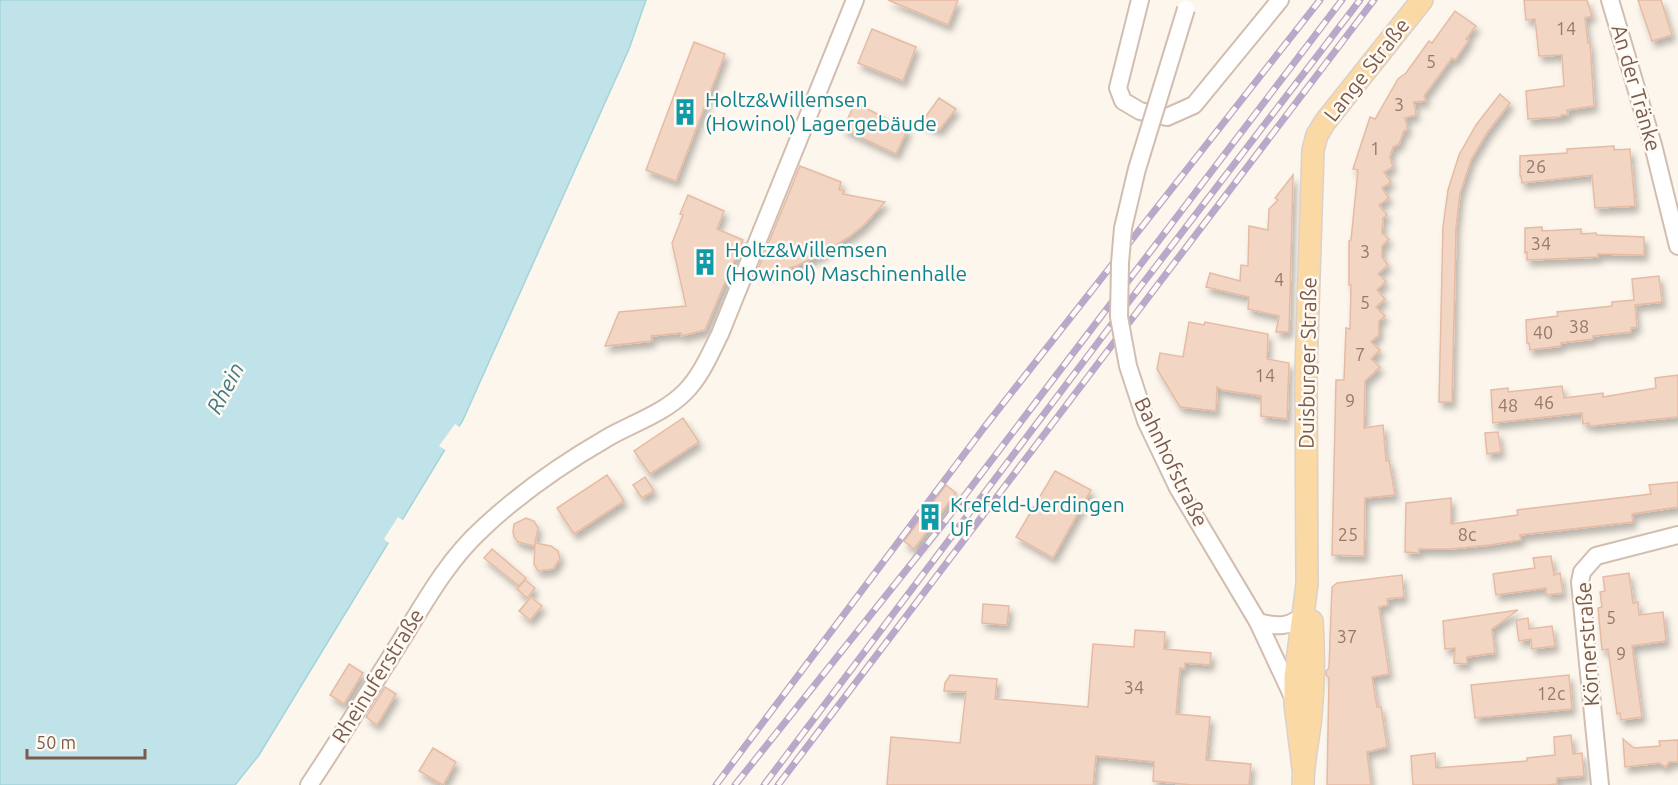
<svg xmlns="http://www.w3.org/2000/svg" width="1678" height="785" font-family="Ubuntu,sans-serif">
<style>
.water{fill:#bfe3e8;stroke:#a5d3da;stroke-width:1.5}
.pier{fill:#fdf6ec}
.building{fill:#f3d5c3;stroke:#e6bba3;stroke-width:1.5;filter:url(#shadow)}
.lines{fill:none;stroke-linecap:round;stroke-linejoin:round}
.minor-casing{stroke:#d1beb0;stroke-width:20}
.major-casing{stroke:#dad1cd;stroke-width:24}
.minor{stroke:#fff;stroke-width:16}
.major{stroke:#fbd9a5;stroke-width:21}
.rail-casing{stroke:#b9a8c9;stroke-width:7}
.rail{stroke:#fffaf3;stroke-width:4.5;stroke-dasharray:14;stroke-linecap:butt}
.minor-bridge-casing{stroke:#d1beb0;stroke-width:20;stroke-linecap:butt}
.minor-bridge{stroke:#fff;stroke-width:16}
.labels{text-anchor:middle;stroke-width:5;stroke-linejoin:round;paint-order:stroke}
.number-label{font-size:18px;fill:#987a6a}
.street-label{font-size:21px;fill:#7a5c4d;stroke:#fffaf3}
.culture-label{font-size:21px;fill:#0d838f;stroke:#fffaf3;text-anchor:start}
.water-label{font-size:22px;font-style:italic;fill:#437c86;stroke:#fffaf3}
</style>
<defs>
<filter id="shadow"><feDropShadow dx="3.5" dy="6" stdDeviation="3" flood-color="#0004"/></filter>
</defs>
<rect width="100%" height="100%" fill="#fdf6ec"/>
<polygon class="water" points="0,0 646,0 629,49 463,420 259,755 235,785 0,785"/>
<g class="pier">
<polygon points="455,424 461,428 447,451 439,446"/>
<polygon points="398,517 404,521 390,544 384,539"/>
</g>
<g class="building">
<polygon points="888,0 958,0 948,25"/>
<polygon points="1524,0 1587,0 1592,16 1585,18 1588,43 1590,43 1594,106 1567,110 1568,115 1561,115 1561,117 1528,119 1526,91 1564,86 1562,55 1539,56 1535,19 1526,20"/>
<polygon points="1638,0 1661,0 1672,35 1652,41"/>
<polygon points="1455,11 1476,26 1466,39 1469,40 1455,60 1452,58 1424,96 1426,101 1414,102 1416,115 1405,118 1408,129 1404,131 1399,144 1393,147 1390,157 1393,167 1384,172 1391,182 1382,188 1389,198 1379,205 1387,215 1383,218 1382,233 1389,239 1382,246 1382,257 1388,265 1378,274 1386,281 1377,290 1385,299 1376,307 1385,316 1379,321 1379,335 1371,342 1380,350 1371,359 1380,367 1365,381 1364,428 1383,425 1386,461 1389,460 1395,495 1365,498 1364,556 1332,555 1336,380 1344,380 1346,328 1350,329 1351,285 1349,285 1349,241 1351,240 1358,170 1353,169 1370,117 1375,119 1398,79 1406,73 1429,41 1432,43"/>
<polygon points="872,29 916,47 903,81 858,63"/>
<polygon points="694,42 725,54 676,181 646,170"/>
<polygon points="1500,94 1510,103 1487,133 1471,160 1460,194 1456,228 1452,402 1439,402 1443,227 1448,190 1459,155 1476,125"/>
<polygon points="939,98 956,109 939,130 921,123"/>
<polygon points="855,103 908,129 896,154 843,129"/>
<polygon points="1614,146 1614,150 1630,149 1635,206 1595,208 1592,175 1522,183 1521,176 1520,176 1520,156 1567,153 1567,149"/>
<polygon points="800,166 841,182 839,190 844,191 843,194 885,202 863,226 849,237 822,254 796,266 771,274 758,269"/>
<polygon points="1293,175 1289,332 1276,332 1279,316 1248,309 1249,297 1206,287 1210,273 1240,281 1241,265 1248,266 1249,226 1268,230 1269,209 1278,200 1275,198"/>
<polygon points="688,195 724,211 717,229 743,240 705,330 681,336 681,333 651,336 652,341 605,346 619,312 686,306 672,243 683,215 680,214"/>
<polygon points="1542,227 1542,231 1581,229 1581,234 1596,233 1597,235 1644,237 1644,255 1598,254 1598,257 1527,260 1527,252 1525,253 1525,228"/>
<polygon points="1659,276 1662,302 1635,305 1637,327 1631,328 1631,332 1593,336 1593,339 1561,343 1561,346 1530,350 1529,343 1527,343 1526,320 1558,316 1557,312 1612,306 1612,302 1634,300 1632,279"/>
<polygon points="1189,322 1204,325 1205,322 1268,334 1267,359 1289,363 1287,419 1261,416 1261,396 1222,390 1217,387 1216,411 1180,407 1157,369 1160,353 1183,357"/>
<polygon points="1678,375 1678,417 1590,426 1589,423 1583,424 1582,413 1493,423 1491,390 1508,388 1508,392 1562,386 1564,398 1603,393 1603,397 1656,388 1655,378"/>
<polygon points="683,418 699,442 650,474 634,451"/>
<polygon points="1498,432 1501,452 1487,454 1485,433"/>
<polygon points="1055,471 1091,490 1053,558 1016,537"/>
<polygon points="607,475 624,501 574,534 557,508"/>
<polygon points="645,477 654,491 642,498 633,485"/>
<polygon points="1678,482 1678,507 1632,514 1633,522 1520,535 1521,540 1490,545 1450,549 1419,549 1419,553 1405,552 1406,503 1451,498 1451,524 1518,515 1517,510 1651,494 1649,485"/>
<polygon points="946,485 956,493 914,549 904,541"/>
<polygon points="526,518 534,521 538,528 535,543 551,546 558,551 560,559 553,569 538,571 534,564 535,544 534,546 518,542 514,537 513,532 514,524"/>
<polygon points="492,549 526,578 519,586 484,558"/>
<polygon points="1551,556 1554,575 1560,573 1563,593 1546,595 1546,588 1496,595 1493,574 1535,568 1533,558"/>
<polygon points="1629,573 1633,603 1638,602 1639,615 1663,612 1666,641 1632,646 1642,717 1621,720 1620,713 1617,714 1608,649 1602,650 1598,608 1602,607 1600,592 1605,591 1603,577"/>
<polygon points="1402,575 1404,597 1387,599 1388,605 1379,607 1389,674 1372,677 1377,707 1381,707 1387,747 1367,752 1371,785 1327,785 1329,678 1326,675 1326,671 1329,668 1332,587 1337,583"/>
<polygon points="525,580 535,588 527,598 517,589"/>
<polygon points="531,597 542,606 530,620 519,611"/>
<polygon points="983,604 1009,606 1007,625 982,623"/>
<polygon points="1518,610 1492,629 1495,653 1467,657 1467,664 1454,663 1455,648 1445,649 1443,621"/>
<polygon points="1528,618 1529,629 1552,626 1555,646 1532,649 1531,639 1519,641 1516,620"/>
<polygon points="1135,630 1165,632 1164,649 1211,653 1210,665 1185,663 1185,669 1180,668 1176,714 1210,717 1206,760 1251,764 1249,785 1192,785 1153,781 1154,762 1096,756 1093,785 887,785 891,737 960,743 966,692 944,691 945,683 950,675 997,679 995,699 1088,707 1093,644 1134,647"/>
<polygon points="349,664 363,673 344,704 330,695"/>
<polygon points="1569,675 1572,709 1475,718 1471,685"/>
<polygon points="385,687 396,694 377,725 366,717"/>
<polygon points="1571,735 1573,754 1582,753 1584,776 1557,778 1557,784 1547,785 1413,785 1411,756 1435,753 1436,768 1527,761 1527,758 1555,755 1554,737"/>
<polygon points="1623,739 1634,748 1660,746 1659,741 1678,740 1678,762 1669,762 1666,767 1659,763 1625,767"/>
<polygon points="433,748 456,762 443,785 419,771"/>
</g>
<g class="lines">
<defs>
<g id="minor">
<polyline points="1140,0 1118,88 1123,101 1140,111 1167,117 1194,105 1280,0"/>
<polyline points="1610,0 1653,145 1678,246"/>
<polyline points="1178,488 1258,622 1293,697"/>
<path d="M 1258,622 C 1276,627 1290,628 1304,614"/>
<path d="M 309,785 C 341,737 371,688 402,639 C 426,600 448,560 482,529 C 520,493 562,464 607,438 C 633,423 663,414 685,392 C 701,376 710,354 720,334 L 855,0"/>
<polyline points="1600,785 1580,582 1582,572 1596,556 1678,535"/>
</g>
<g id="major">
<polyline points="1303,768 1295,704 1295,677 1307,584 1306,371 1313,150 1317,135 1325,122 1422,0"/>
<path d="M 1303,785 C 1303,761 1309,739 1311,715 C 1314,684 1314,652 1312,621"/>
</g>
</defs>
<use href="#minor" class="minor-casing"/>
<use href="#major" class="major-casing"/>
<use href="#minor" class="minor"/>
<use href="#major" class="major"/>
<defs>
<g id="rail">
<polyline points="716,785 983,429 1320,0"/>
<polyline points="735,785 943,524 1342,0"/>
<polyline points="764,785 1124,308 1360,0"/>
<polyline points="778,785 1374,0"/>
</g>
</defs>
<use href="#rail" class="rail-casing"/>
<use href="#rail" class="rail"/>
<defs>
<polyline id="minor-bridge" points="1178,488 1146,421 1128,366 1119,317 1120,263 1123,228 1137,169 1186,9"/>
</defs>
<use href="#minor-bridge" class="minor-bridge-casing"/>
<use href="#minor-bridge" class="minor-bridge"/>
</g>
<defs>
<symbol id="building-bare" viewBox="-9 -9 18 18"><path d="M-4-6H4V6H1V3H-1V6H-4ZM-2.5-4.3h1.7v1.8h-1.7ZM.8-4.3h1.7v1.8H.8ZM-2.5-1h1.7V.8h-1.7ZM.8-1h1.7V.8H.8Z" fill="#0f9aa8" stroke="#fffaf3" stroke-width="2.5" paint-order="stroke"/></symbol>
</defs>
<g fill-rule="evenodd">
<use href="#building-bare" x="666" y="93" width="38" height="38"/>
<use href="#building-bare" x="686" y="243" width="38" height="38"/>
<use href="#building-bare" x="911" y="498" width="38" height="38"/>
</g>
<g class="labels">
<g class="number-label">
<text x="1566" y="35">14</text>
<text x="1431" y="68">5</text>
<text x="1399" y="111">3</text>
<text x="1375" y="155">1</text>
<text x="1536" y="173">26</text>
<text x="1541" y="250">34</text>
<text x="1365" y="258">3</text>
<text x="1279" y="286">4</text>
<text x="1365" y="309">5</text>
<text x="1579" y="333">38</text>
<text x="1543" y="339">40</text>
<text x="1360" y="361">7</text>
<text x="1265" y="382">14</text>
<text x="1350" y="407">9</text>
<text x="1544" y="409">46</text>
<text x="1508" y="412">48</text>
<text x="1348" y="541">25</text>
<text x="1467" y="541">8c</text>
<text x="1611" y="624">5</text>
<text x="1347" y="643">37</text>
<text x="1621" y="660">9</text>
<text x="1134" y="694">34</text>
<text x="1551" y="700">12c</text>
</g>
<g class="street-label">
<text transform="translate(1367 70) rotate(-52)" y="7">Lange Straße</text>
<text transform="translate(1636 88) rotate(74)" y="7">An der Tränke</text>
<text transform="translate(1308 363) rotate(-89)" y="7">Duisburger Straße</text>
<text transform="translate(1171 462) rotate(64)" y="7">Bahnhofstraße</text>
<text transform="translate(1588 644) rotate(-94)" y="7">Körnerstraße</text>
<text transform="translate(378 676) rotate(-58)" y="7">Rheinuferstraße</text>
</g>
<g class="culture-label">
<text x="705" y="107">Holtz&amp;Willemsen<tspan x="705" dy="24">(Howinol) Lagergebäude</tspan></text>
<text x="725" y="257">Holtz&amp;Willemsen<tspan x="725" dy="24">(Howinol) Maschinenhalle</tspan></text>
<text x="950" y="512">Krefeld-Uerdingen<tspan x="950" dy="24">Uf</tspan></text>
</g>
<g class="water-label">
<text transform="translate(225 388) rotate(-62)" y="8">Rhein</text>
</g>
</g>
<path d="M27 749v9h118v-9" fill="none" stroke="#7a5c4d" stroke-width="3"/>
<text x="36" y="749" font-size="18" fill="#7a5c4d" stroke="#fffaf3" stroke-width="4.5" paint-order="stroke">50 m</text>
</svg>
